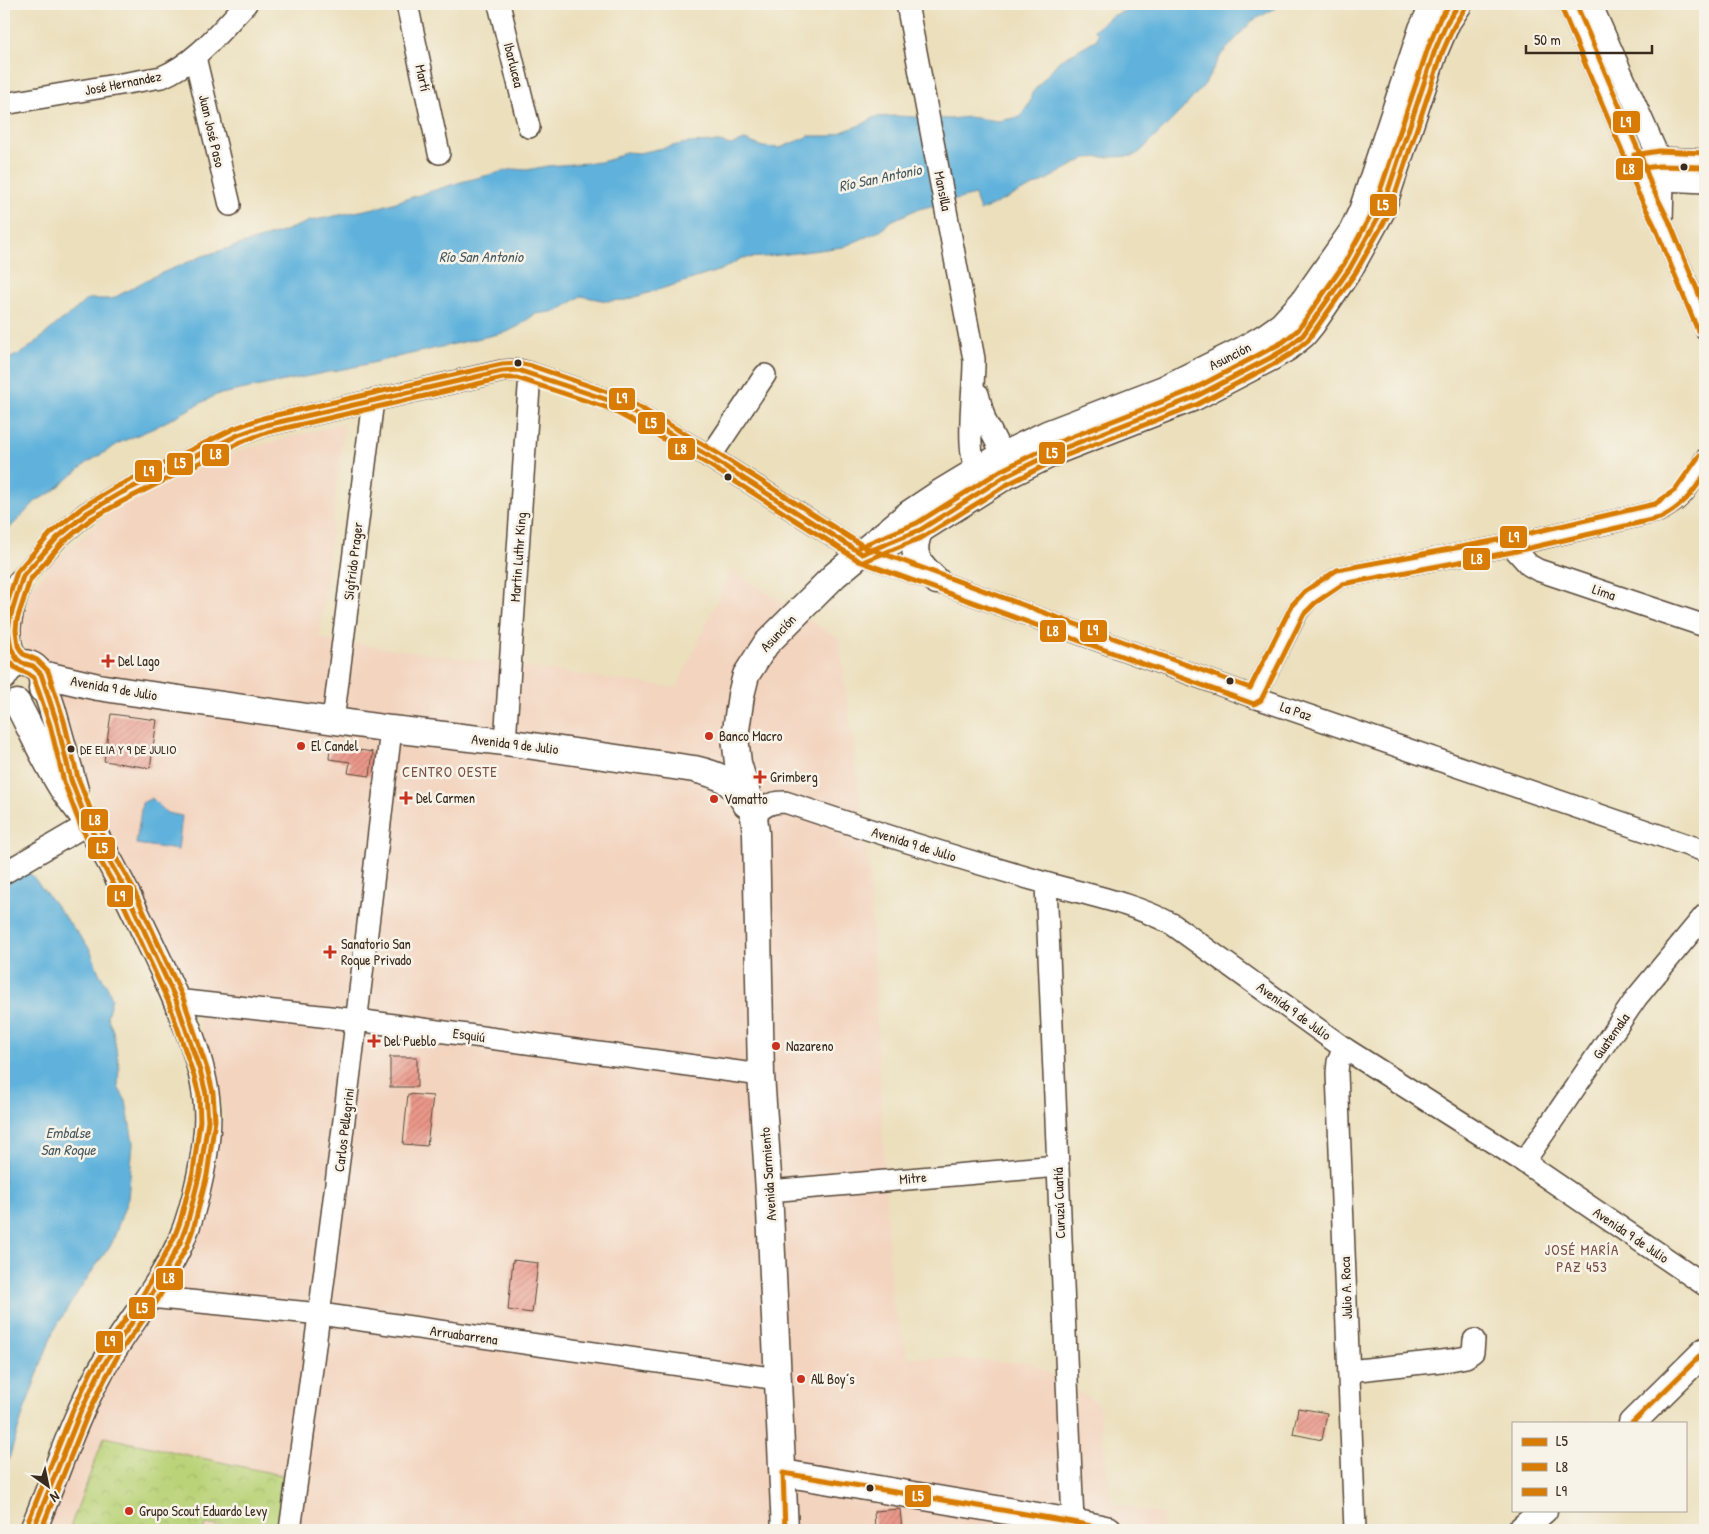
<svg xmlns="http://www.w3.org/2000/svg" width="1709" height="1534" font-family="'Patrick Hand',sans-serif">
<style>
.built{fill:#f3d4bf}
.park{fill:url(#park-crowns);stroke:#7a7e4b}
.water{fill:#60b2dc;stroke:#4e6e7d}
.building{fill:url(#building-hatch)}
.lines{fill:none;stroke-linecap:round;stroke-linejoin:round}
.minor-casing{stroke:#554536;stroke-width:24}
.major-casing{stroke:#554536;stroke-width:29}
.minor{stroke:#fff;stroke-width:21}
.major{stroke:#fff;stroke-width:26}
.bus-1-casing{stroke:#f7f3e8;stroke-width:9}
.bus-2-casing{stroke:#f7f3e8;stroke-width:9}
.bus-3-casing{stroke:#f7f3e8;stroke-width:9}
.bus-1{stroke:#d87c06;stroke-width:5}
.bus-2{stroke:#d87c06;stroke-width:5}
.bus-3{stroke:#d87c06;stroke-width:5}
.bus-dot{fill:#3b2a1e;stroke:#f7f3e8;stroke-width:2}
.poi-dot{fill:#c8321e;stroke:#f7f3e8;stroke-width:2}
.labels{text-anchor:middle;stroke-width:5;stroke-linejoin:round;paint-order:stroke}
.bus-label{font-size:13px;fill:#3b2a1e;stroke:#f7f3e8;text-anchor:start}
.street-label{font-size:14px;fill:#3b2a1e;stroke:#f7f3e8}
.poi-label{font-size:14px;fill:#3b2a1e;stroke:#f7f3e8;text-anchor:start}
.water-label{font-size:15px;font-style:italic;fill:#485a60;stroke:#f7f3e8}
.neighbourhood-label{font-size:15px;letter-spacing:1px;fill:#795044;stroke:#f7f3e8}
.line-badge{stroke:#f7f3e8;stroke-width:2}
.badge-label{font-size:14px;text-anchor:middle;font-weight:bold;fill:#fff}
</style>
<defs>
<pattern id="park-crowns" width="20" height="18" patternUnits="userSpaceOnUse" patternTransform="scale(1.25)"><rect width="20" height="18" fill="#bad378"/><path d="M2 6a3 3 0 1 1 6 0M12 15a3 3 0 1 1 6 0" fill="none" stroke="#a1b567"/></pattern>
<pattern id="building-hatch" width="6" height="6" patternUnits="userSpaceOnUse" patternTransform="scale(1.25)"><rect width="6" height="6" fill="#eb988a"/><path d="M-1 1l2-2M0 6l6-6M5 7l2-2" fill="none" stroke="#c07c70"/></pattern>
</defs>
<rect width="100%" height="100%" fill="#f7f3e8"/>
<filter id="ink" filterUnits="userSpaceOnUse"><feTurbulence type="fractalNoise" baseFrequency=".02" numOctaves="2"/><feDisplacementMap in="SourceGraphic" scale="10" xChannelSelector="R" yChannelSelector="G"/><feConvolveMatrix kernelMatrix="1 2 1 2 8 2 1 2 1" color-interpolation-filters="sRGB"/></filter>
<filter id="wash" filterUnits="userSpaceOnUse"><feTurbulence type="fractalNoise" baseFrequency=".0096" numOctaves="4" result="noise"/><feDisplacementMap in="SourceGraphic" scale="20" xChannelSelector="R" yChannelSelector="G"/><feGaussianBlur stdDeviation="1.12" result="paint"/><feColorMatrix in="noise" values="0 0 0 0 0 0 0 0 0 0 0 0 0 0 0 0 0 1.4 0 .05"/><feComposite in="paint" operator="in"/></filter>
<g filter="url(#wash)">
<rect width="100%" height="100%" fill="#ebdfbc"/>
<polygon class="built" points="344,423 319,639 677,688 731,570 839,639 869,870 891,1296 908,1357 1031,1363 1098,1403 1111,1503 1163,1515 1163,1530 45,1530 90,1415 132,1341 182,1269 225,1115 198,1017 109,838 59,697 20,638 31,589 51,565 117,506 239,451"/>
<polygon class="park" points="104,1437 290,1477 278,1530 234,1530 206,1524 204,1530 69,1530"/>
<g class="water">
<path d="M 1131,4 L 1283,4 L 1252,21 L 1221,55 L 1205,84 L 1181,111 L 1140,152 L 1133,156 L 1086,158 L 1046,180 L 980,211 L 975,195 L 915,210 L 889,222 L 882,230 L 843,247 L 764,257 L 742,258 L 721,270 L 626,300 L 607,301 L 581,296 L 558,311 L 535,314 L 519,326 L 507,332 L 358,366 L 216,395 L 154,428 L 121,442 L 87,463 L 52,492 L 36,501 L 4,534 L 4,360 C 27,354 41,337 59,322 C 69,315 78,308 87,299 L 112,299 L 152,277 L 203,256 L 282,232 L 310,221 L 380,207 L 461,182 L 513,169 L 527,170 L 547,166 L 601,162 L 612,159 L 625,152 L 639,153 L 687,143 L 719,142 L 731,145 L 745,140 L 763,147 L 780,148 L 809,136 L 831,136 L 863,124 L 875,117 L 897,116 L 950,119 L 968,117 L 998,121 L 1020,117 L 1029,104 L 1032,93 L 1059,61 L 1097,39 L 1098,34 L 1094,30 L 1112,16 L 1127,10 Z"/>
<polygon points="152,798 167,813 182,816 178,850 136,844 142,803"/>
<polygon points="4,856 19,859 90,949 99,973 107,986 112,998 107,1016 113,1031 119,1066 118,1087 126,1101 133,1143 128,1198 112,1243 79,1290 53,1332 25,1408 4,1474"/>
</g>
<g id="blocks">
<g class="building">
<polygon points="111,714 157,720 150,768 104,761"/>
<polygon points="330,746 373,752 370,776 348,773 350,762 329,759"/>
<rect x="390" y="1057" width="27" height="30"/>
<polygon points="408,1094 433,1096 427,1146 403,1144"/>
<polygon points="513,1260 538,1263 532,1313 508,1310"/>
<polygon points="1298,1408 1327,1413 1322,1440 1293,1434"/>
<polygon points="900,1509 902,1530 875,1530 874,1511"/>
</g>
</g>
</g>
<g filter="url(#ink)">
<use href="#blocks" fill-opacity="0" stroke="#554536" stroke-width="1"/>
<g class="lines">
<defs>
<g id="minor">
<polyline points="407,4 439,153"/>
<polyline points="499,4 529,127"/>
<path d="M 907,4 L 974,359 C 975,390 961,462 984,483"/>
<polyline points="1568,4 1635,162 1644,188 1662,224 1705,328"/>
<polyline points="1591,4 1659,158 1663,180 1662,222"/>
<polyline points="195,57 230,205"/>
<path d="M 4,104 L 162,77 C 197,62 220,31 246,4"/>
<polyline points="1646,160 1659,158 1705,160"/>
<polyline points="1651,185 1663,180 1705,182"/>
<polyline points="978,394 985,420 1003,455 1004,470"/>
<polyline points="710,457 765,375"/>
<polyline points="1511,545 1529,565 1538,570 1705,626"/>
<path d="M 21,584 C 13,609 0,643 22,663"/>
<polyline points="4,598 57,538 87,513 119,494 238,435 266,425 502,371 518,370 530,373 611,401 636,414 710,457 862,554 1254,697 1705,851"/>
<path d="M 1254,697 L 1298,610 L 1310,597 L 1340,577 L 1511,545 L 1658,511 C 1684,499 1690,483 1705,460"/>
<polyline points="333,721 373,400"/>
<polyline points="505,742 530,373"/>
<path d="M 754,817 C 762,806 771,802 785,802 C 868,830 951,856 1035,880 C 1081,894 1129,901 1172,924 L 1344,1048 L 1524,1162 L 1705,1285"/>
<polyline points="4,873 88,824"/>
<polyline points="1046,884 1073,1522"/>
<polyline points="176,1000 357,1020 761,1075"/>
<polyline points="1344,1048 1338,1062 1337,1073 1355,1530"/>
<polyline points="1524,1162 1637,997 1705,915"/>
<polyline points="769,1191 1058,1166"/>
<polyline points="150,1297 320,1314 778,1379"/>
<polyline points="1349,1371 1450,1360 1466,1357 1473,1352 1474,1340"/>
<path d="M 290,1530 C 327,1264 360,997 391,729"/>
</g>
<g id="major">
<path d="M 920,530 C 908,555 920,565 937,581"/>
<polyline points="884,545 920,530 1004,477 1059,450 1195,397 1270,358 1287,348 1303,335 1312,324 1350,268 1381,212 1435,50 1447,22 1459,4"/>
<path d="M 41,674 L 98,687 L 130,692 L 391,729 L 505,742 L 694,769 C 720,775 732,780 746,804"/>
<path d="M 4,676 C 17,653 46,663 42,689"/>
<polyline points="43,681 52,708 75,790"/>
<path d="M 17,703 C 32,731 45,761 62,788 C 71,801 81,812 89,825 C 117,871 139,920 162,968 C 181,1010 204,1061 207,1107 C 210,1143 195,1208 181,1241 C 160,1289 124,1328 99,1374 C 73,1421 54,1480 33,1530"/>
<polyline points="1632,1423 1705,1351"/>
<polyline points="783,1473 1073,1522 1109,1530"/>
<polyline points="785,1530 769,1191 761,1075 756,833 754,817 738,763 735,737 741,695 746,675 766,644 835,575 910,513 940,493 1003,455 1047,434 1164,389 1243,350 1265,337 1282,325 1303,302 1352,232 1362,211 1422,29 1434,4"/>
<polyline points="1521,1530 1544,1510"/>
</g>
</defs>
<use href="#minor" class="minor-casing"/>
<use href="#major" class="major-casing"/>
<use href="#minor" class="minor"/>
<use href="#major" class="major"/>
<defs>
<g id="bus-1">
<polyline points="862,554 920,530 1004,477 1059,450 1195,397 1270,358 1287,348 1303,335 1350,268 1381,212 1435,50 1447,22 1459,4"/>
<polyline points="1632,1423 1705,1351"/>
<polyline points="33,1530 80,1413 98,1375 114,1348 150,1297 180,1243 187,1224 200,1173 208,1121 206,1094 201,1074 176,1000 124,887 88,824 71,780 57,723 41,674 33,666 22,663 17,659 11,648 8,630 10,618 23,576 57,538 87,513 119,494 238,435 266,425 502,371 518,370 611,401 636,414 710,457 862,554"/>
<polyline points="785,1530 783,1473 1073,1522 1109,1530"/>
</g>
<g id="bus-2">
<polyline points="1561,7 1628,165 1637,191 1655,227 1698,331"/>
<polyline points="1636,169 1659,166 1705,167"/>
<path d="M 821,536 L 859,561 L 1254,704 L 1261,700 L 1304,614 L 1315,603 L 1343,584 L 1512,552 L 1660,518 C 1681,508 1693,493 1705,474"/>
<polyline points="865,561 923,537 1008,484 1062,457 1198,404 1274,364 1291,354 1308,340 1356,272 1388,215 1442,53 1454,26 1465,8"/>
<polyline points="41,1530 87,1416 105,1379 120,1352 157,1301 187,1246 194,1226 207,1175 215,1120 213,1093 208,1072 183,998 131,884 95,821 78,778 64,721 48,671 37,660 23,654 18,646 16,630 17,620 30,580 62,543 91,519 123,501 241,442 268,432 503,378 517,378 608,408 632,421 706,463 858,560"/>
</g>
<g id="bus-3">
<polyline points="1576,4 1642,159 1651,185 1669,221 1705,309"/>
<polyline points="1634,155 1659,151 1705,153"/>
<polyline points="829,524 865,547 1250,688 1292,605 1305,591 1337,570 1509,538 1655,504 1675,490 1699,456"/>
<polyline points="859,547 917,523 1000,471 1056,443 1192,390 1266,351 1283,342 1298,330 1344,264 1374,209 1428,48 1440,18 1450,4"/>
<polyline points="4,613 17,572 51,533 83,507 116,487 235,428 263,418 502,364 518,363 532,366 613,394 639,407 714,451 866,548"/>
<path d="M 4,650 C 7,658 11,666 19,670 C 26,673 29,673 34,678 L 50,725 L 64,782 L 81,827 L 117,890 L 169,1003 L 194,1076 L 199,1095 L 200,1121 L 193,1172 L 180,1222 L 173,1240 L 144,1293 L 108,1344 L 91,1372 L 73,1410 L 26,1527"/>
</g>
</defs>
<use href="#bus-1" class="bus-1-casing"/>
<use href="#bus-2" class="bus-2-casing"/>
<use href="#bus-3" class="bus-3-casing"/>
<use href="#bus-1" class="bus-1"/>
<use href="#bus-2" class="bus-2"/>
<use href="#bus-3" class="bus-3"/>
</g>
</g>
<g class="bus-dot">
<circle cx="1684" cy="167" r="4.5"/>
<circle cx="518" cy="363" r="4.5"/>
<circle cx="728" cy="477" r="4.5"/>
<circle cx="1230" cy="681" r="4.5"/>
<circle cx="71" cy="749" r="4.5"/>
<circle cx="870" cy="1488" r="4.5"/>
</g>
<g class="poi-dot">
<path d="M105.5 653.5h5v5h5v5h-5v5h-5v-5h-5v-5h5z"/>
<circle cx="709" cy="736" r="5"/>
<circle cx="301" cy="746" r="5"/>
<path d="M757.5 769.5h5v5h5v5h-5v5h-5v-5h-5v-5h5z"/>
<path d="M403.5 790.5h5v5h5v5h-5v5h-5v-5h-5v-5h5z"/>
<circle cx="714" cy="799" r="5"/>
<path d="M327.5 944.5h5v5h5v5h-5v5h-5v-5h-5v-5h5z"/>
<path d="M371.5 1033.5h5v5h5v5h-5v5h-5v-5h-5v-5h5z"/>
<circle cx="776" cy="1046" r="5"/>
<circle cx="801" cy="1379" r="5"/>
<circle cx="129" cy="1511" r="5"/>
</g>
<g class="labels">
<g class="bus-label">
<text x="80" y="754">DE ELIA Y 9 DE JULIO</text>
</g>
<g class="street-label">
<text transform="translate(514 65) rotate(76)" y="5">Ibarlucea</text>
<text transform="translate(423 78) rotate(78)" y="5">Martí</text>
<text transform="translate(123 83) rotate(-11)" y="5">José Hernandez</text>
<text transform="translate(212 131) rotate(77)" y="5">Juan José Paso</text>
<text transform="translate(943 191) rotate(79)" y="5">Mansilla</text>
<text transform="translate(1230 356) rotate(-27)" y="5">Asunción</text>
<text transform="translate(518 557) rotate(-86)" y="5">Martin Luthr King</text>
<text transform="translate(353 561) rotate(-83)" y="5">Sigfrido Prager</text>
<text transform="translate(1604 592) rotate(19)" y="5">Lima</text>
<text transform="translate(778 633) rotate(-47)" y="5">Asunción</text>
<text transform="translate(114 688) rotate(10)" y="5">Avenida 9 de Julio</text>
<text transform="translate(1296 711) rotate(19)" y="5">La Paz</text>
<text transform="translate(515 744) rotate(7)" y="5">Avenida 9 de Julio</text>
<text transform="translate(914 844) rotate(17)" y="5">Avenida 9 de Julio</text>
<text transform="translate(1294 1011) rotate(36)" y="5">Avenida 9 de Julio</text>
<text transform="translate(469 1035) rotate(8)" y="5">Esquiú</text>
<text transform="translate(1611 1036) rotate(-55)" y="5">Guatemala</text>
<text transform="translate(344 1130) rotate(-83)" y="5">Carlos Pellegrini</text>
<text transform="translate(768 1174) rotate(-94)" y="5">Avenida Sarmiento</text>
<text transform="translate(913 1178) rotate(-5)" y="5">Mitre</text>
<text transform="translate(1059 1203) rotate(-92)" y="5">Curuzú Cuatiá</text>
<text transform="translate(1631 1235) rotate(34)" y="5">Avenida 9 de Julio</text>
<text transform="translate(1346 1288) rotate(-92)" y="5">Julio A. Roca</text>
<text transform="translate(464 1335) rotate(8)" y="5">Arruabarrena</text>
</g>
<g class="poi-label">
<text x="118" y="666">Del Lago</text>
<text x="719" y="741">Banco Macro</text>
<text x="311" y="751">El Candel</text>
<text x="770" y="782">Grimberg</text>
<text x="416" y="803">Del Carmen</text>
<text x="724" y="804">Vamatto</text>
<text x="341" y="949">Sanatorio San<tspan x="341" dy="16">Roque Privado</tspan></text>
<text x="384" y="1046">Del Pueblo</text>
<text x="786" y="1051">Nazareno</text>
<text x="811" y="1384">All Boy´s</text>
<text x="139" y="1516">Grupo Scout Eduardo Levy</text>
</g>
<g class="water-label">
<text transform="translate(880 178) rotate(-12)" y="5">Río San Antonio</text>
<text x="481" y="262">Río San Antonio</text>
<text x="68" y="1138">Embalse<tspan x="68" dy="17">San Roque</tspan></text>
</g>
<g class="neighbourhood-label">
<text x="450" y="777">CENTRO OESTE</text>
<text x="1582" y="1255">JOSÉ MARÍA<tspan x="1582" dy="17">PAZ 453</tspan></text>
</g>
</g>
<g class="line-badge">
<rect x="1612" y="110" width="29" height="24" rx="5" fill="#d87c06"/>
<rect x="1615" y="157" width="29" height="24" rx="5" fill="#d87c06"/>
<rect x="1369" y="193" width="29" height="24" rx="5" fill="#d87c06"/>
<rect x="608" y="387" width="28" height="24" rx="5" fill="#d87c06"/>
<rect x="637" y="411" width="29" height="24" rx="5" fill="#d87c06"/>
<rect x="667" y="437" width="29" height="24" rx="5" fill="#d87c06"/>
<rect x="1038" y="441" width="28" height="24" rx="5" fill="#d87c06"/>
<rect x="201" y="443" width="29" height="24" rx="5" fill="#d87c06"/>
<rect x="166" y="452" width="28" height="24" rx="5" fill="#d87c06"/>
<rect x="134" y="459" width="29" height="24" rx="5" fill="#d87c06"/>
<rect x="1499" y="525" width="29" height="24" rx="5" fill="#d87c06"/>
<rect x="1462" y="547" width="29" height="24" rx="5" fill="#d87c06"/>
<rect x="1079" y="619" width="29" height="24" rx="5" fill="#d87c06"/>
<rect x="1039" y="619" width="28" height="24" rx="5" fill="#d87c06"/>
<rect x="80" y="808" width="29" height="24" rx="5" fill="#d87c06"/>
<rect x="87" y="836" width="29" height="24" rx="5" fill="#d87c06"/>
<rect x="106" y="884" width="28" height="24" rx="5" fill="#d87c06"/>
<rect x="155" y="1267" width="29" height="24" rx="5" fill="#d87c06"/>
<rect x="128" y="1296" width="28" height="24" rx="5" fill="#d87c06"/>
<rect x="95" y="1330" width="29" height="24" rx="5" fill="#d87c06"/>
<rect x="904" y="1484" width="28" height="24" rx="5" fill="#d87c06"/>
</g>
<g class="badge-label">
<text x="1626" y="127">L9</text>
<text x="1629" y="174">L8</text>
<text x="1383" y="210">L5</text>
<text x="622" y="403">L9</text>
<text x="651" y="428">L5</text>
<text x="681" y="454">L8</text>
<text x="1052" y="458">L5</text>
<text x="216" y="459">L8</text>
<text x="180" y="468">L5</text>
<text x="149" y="476">L9</text>
<text x="1514" y="542">L9</text>
<text x="1477" y="564">L8</text>
<text x="1093" y="635">L9</text>
<text x="1053" y="636">L8</text>
<text x="95" y="825">L8</text>
<text x="102" y="853">L5</text>
<text x="120" y="901">L9</text>
<text x="169" y="1283">L8</text>
<text x="142" y="1313">L5</text>
<text x="110" y="1346">L9</text>
<text x="918" y="1501">L5</text>
</g>
<rect width="1709" height="1534" fill="none" stroke="#f7f3e8" stroke-width="20"/>
<rect x="1512" y="1422" width="175" height="90" fill="#f7f3e8" stroke="#aca397"/>
<rect x="1522" y="1438" width="25" height="8" fill="#d87c06" stroke="#aca397"/>
<text x="1556" y="1446" font-size="15" fill="#3b2a1e">L5</text>
<rect x="1522" y="1463" width="25" height="8" fill="#d87c06" stroke="#aca397"/>
<text x="1556" y="1472" font-size="15" fill="#3b2a1e">L8</text>
<rect x="1522" y="1488" width="25" height="8" fill="#d87c06" stroke="#aca397"/>
<text x="1556" y="1496" font-size="15" fill="#3b2a1e">L9</text>
<g transform="translate(48 1486) rotate(147)" stroke="#f7f3e8" stroke-width="4" paint-order="stroke">
<path d="M0-4L9 19L0 12L-9 19Z" fill="#3b2a1e"/>
<text y="-8" font-size="14" font-weight="bold" text-anchor="middle" fill="#3b2a1e">N</text>
</g>
<path d="M1526 45v8h126v-8" fill="none" stroke="#3b2a1e" stroke-width="2.5"/>
<text x="1534" y="45" font-size="15" fill="#3b2a1e" stroke="#f7f3e8" stroke-width="4" paint-order="stroke">50 m</text>
</svg>
